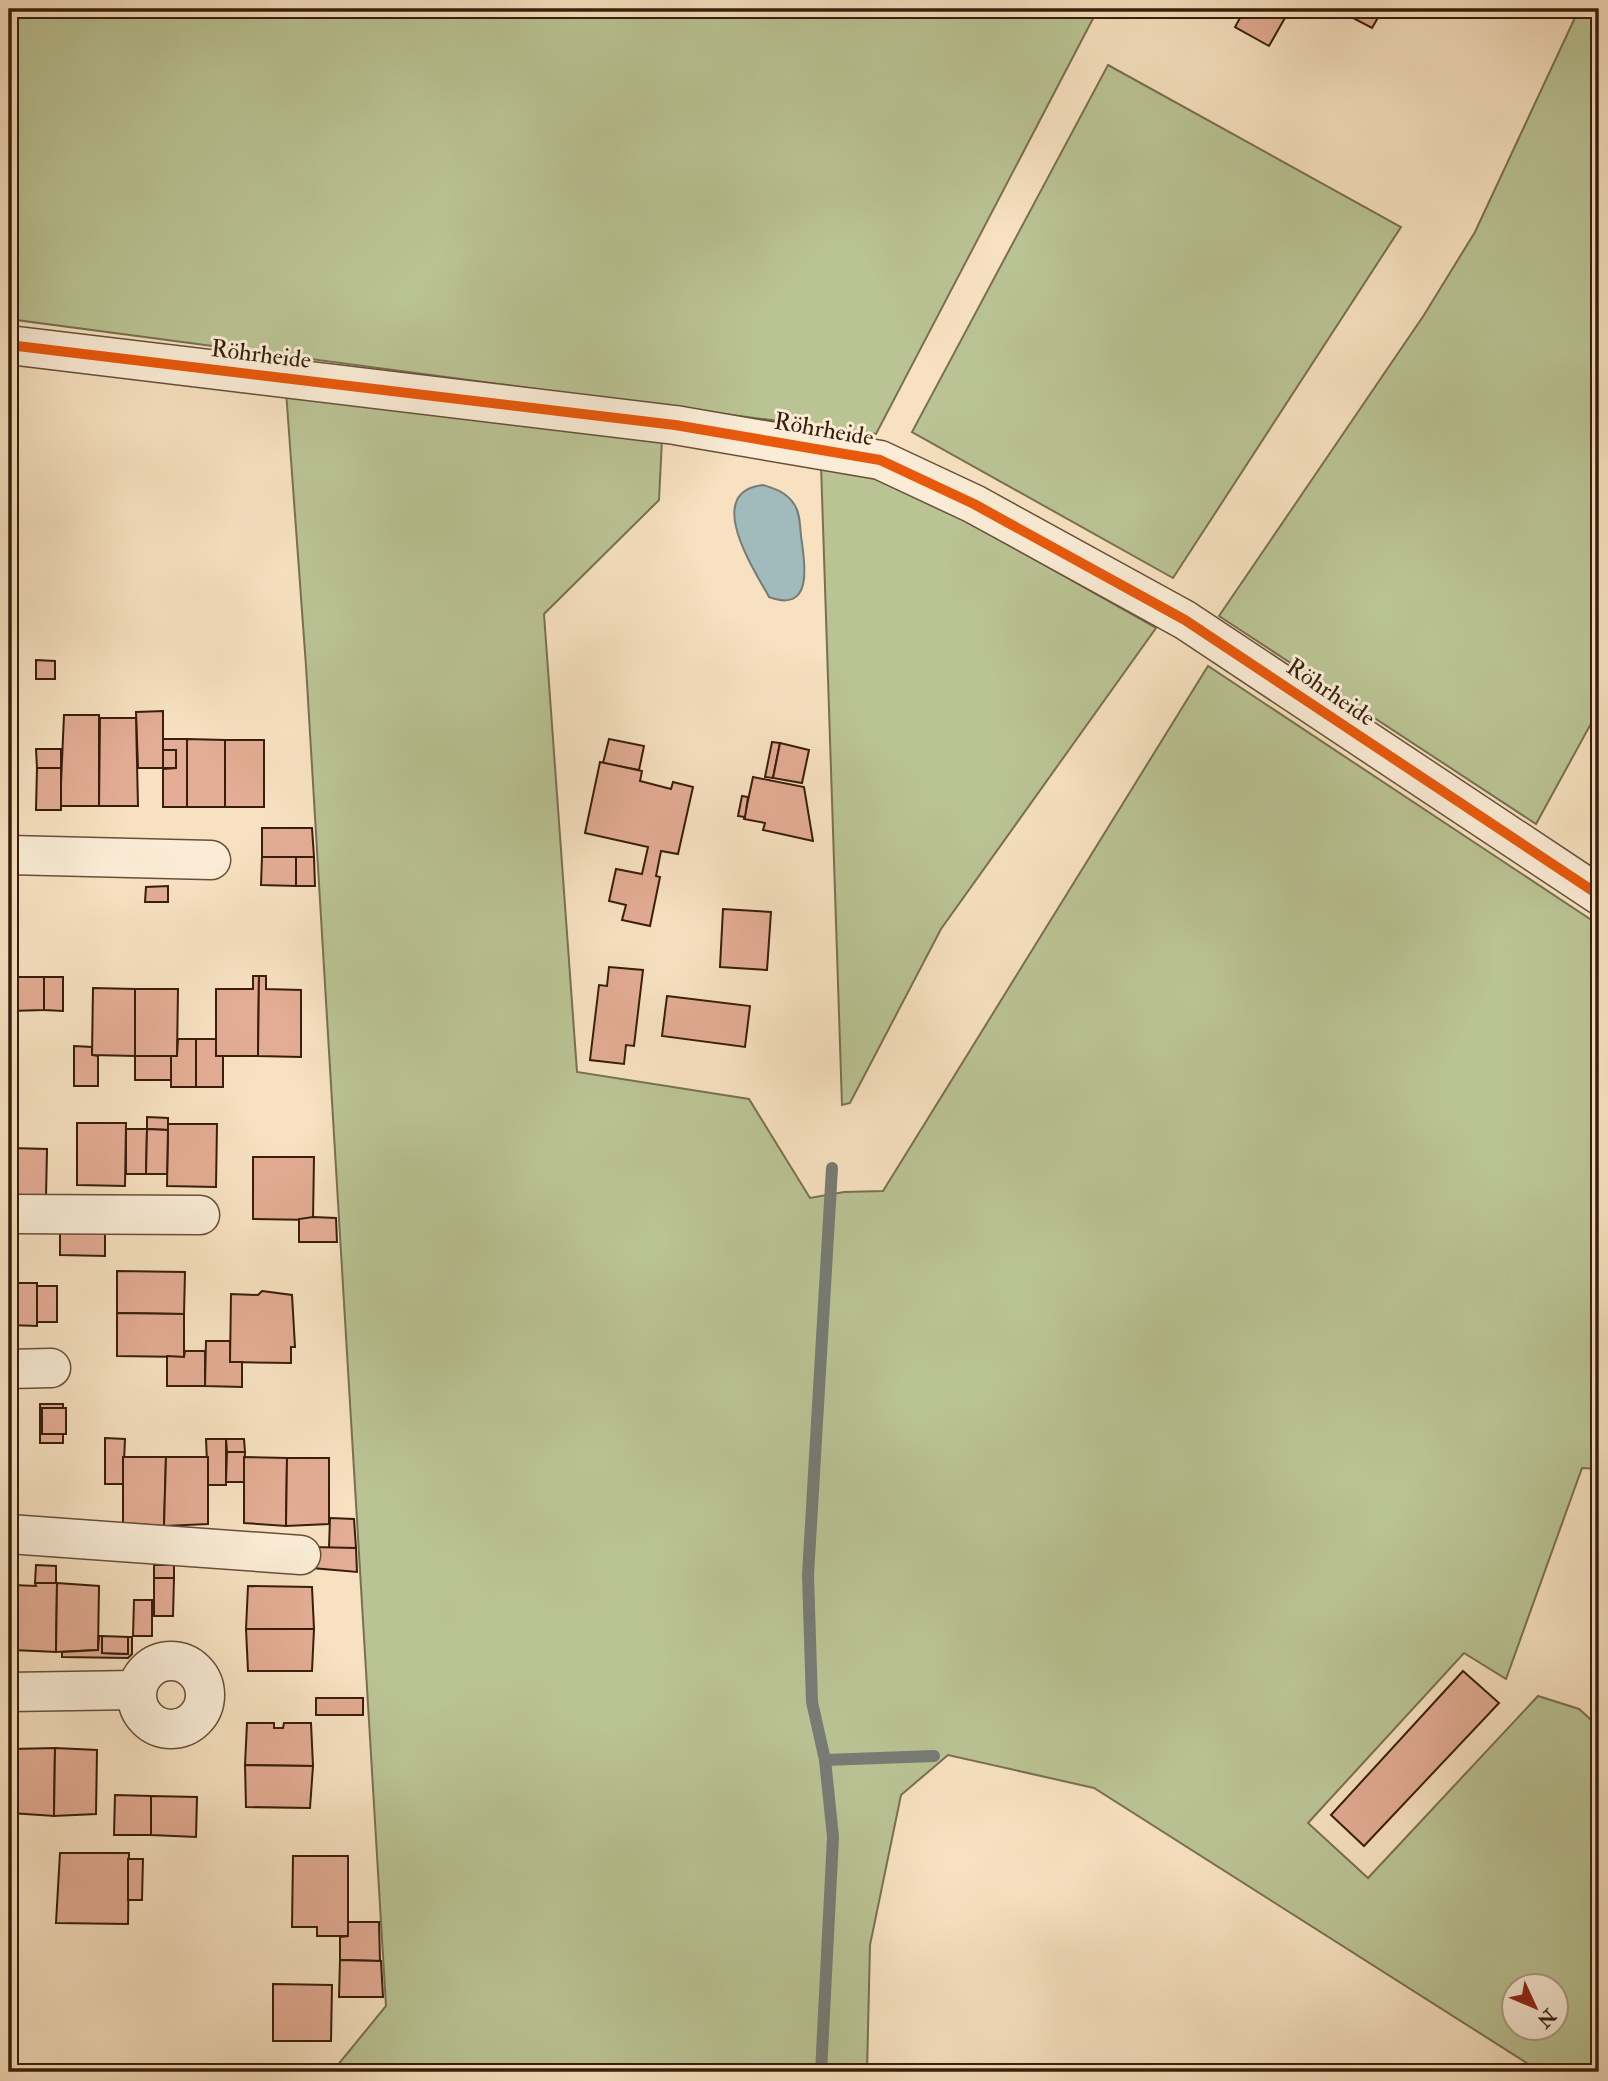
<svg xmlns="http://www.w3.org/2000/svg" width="1608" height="2081" font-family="'IM FELL Double Pica',serif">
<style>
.green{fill:#bac394;stroke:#797050;stroke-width:2;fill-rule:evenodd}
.water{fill:#a1bbbc;stroke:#777c75;stroke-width:2}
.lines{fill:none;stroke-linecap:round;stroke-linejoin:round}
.stream{stroke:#777c75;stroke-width:12}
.building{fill:#e3ac94;stroke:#381e0b;stroke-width:2}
.minor-casing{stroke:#684f38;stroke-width:41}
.minor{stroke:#faecd6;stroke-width:38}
.cycleway-casing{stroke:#faecd6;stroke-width:15}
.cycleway{stroke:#e8590c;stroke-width:10}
.labels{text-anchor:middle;stroke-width:6;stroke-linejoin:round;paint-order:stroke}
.street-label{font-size:24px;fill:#381e0b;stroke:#faecd6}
</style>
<rect width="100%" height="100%" fill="#f7e1c0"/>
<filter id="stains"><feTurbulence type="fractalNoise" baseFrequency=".00286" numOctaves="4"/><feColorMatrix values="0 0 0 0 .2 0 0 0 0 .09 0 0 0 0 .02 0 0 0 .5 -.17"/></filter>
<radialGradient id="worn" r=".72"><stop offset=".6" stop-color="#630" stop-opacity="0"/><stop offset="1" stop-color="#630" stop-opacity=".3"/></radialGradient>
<g class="green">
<polygon points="9,9 1098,9 876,434 9,319"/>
<polygon points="1579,9 1599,9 1599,709 1536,824 1219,616 1424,315 1475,232"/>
<polygon points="1108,65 1401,227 1173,578 912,432"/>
<path d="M 286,391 L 662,439 L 659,500 L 544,614 L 577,1072 L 749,1099 L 810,1198 L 844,1192 L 883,1191 L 1208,666 L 1599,925 L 1599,1469 L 1582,1468 L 1506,1679 L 1464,1653 L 1308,1823 L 1368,1878 L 1538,1696 L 1579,1709 L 1599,1727 L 1599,2072 L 1541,2072 L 1094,1788 L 948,1755 L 901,1795 L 870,1945 L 867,2072 L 332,2072 L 386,2006 L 306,666 ZM 1514,1986 L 1556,1986 L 1556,2028 L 1514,2028 Z"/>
<polygon points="821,465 875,475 965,520 1156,628 941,929 850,1103 842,1105"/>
</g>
<path class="water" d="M 763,485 C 776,489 786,492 794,504 C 800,512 800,526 801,536 C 805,563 814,614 769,597 C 755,571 702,492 763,485 Z"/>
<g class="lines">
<g class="stream">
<polyline points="825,1760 934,1756"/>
<polyline points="821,2072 833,1837 825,1760 812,1702 808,1575 832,1168"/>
</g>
</g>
<g class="building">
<polygon points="1245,9 1290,9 1269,46 1235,27"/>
<polygon points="1336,9 1383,9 1372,28"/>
<polygon points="36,660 55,661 55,679 36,679"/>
<polygon points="163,711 163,768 138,768 136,712"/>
<rect x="9" y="714" width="9" height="69"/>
<polygon points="64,715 99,715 99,806 60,806"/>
<polygon points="100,718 136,718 138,806 99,806"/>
<polygon points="163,739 187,739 187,807 163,807 163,769 176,768 176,750 163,750"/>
<polygon points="187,739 225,740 225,807 187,807"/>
<polygon points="609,739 644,746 639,770 603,763"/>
<rect x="225" y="740" width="39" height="67"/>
<polygon points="772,742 780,743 773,778 765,777"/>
<polygon points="780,743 809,750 802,783 773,778"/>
<polygon points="36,749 61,749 61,768 37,768"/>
<rect x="163" y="750" width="13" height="18"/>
<polygon points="600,762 642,771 640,781 671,789 673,782 693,787 678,854 661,851 656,876 660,877 650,926 622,920 626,905 609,901 616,869 642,874 648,847 585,833"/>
<polygon points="37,768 61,768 61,810 36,810"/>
<polygon points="753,777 804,787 813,841 763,830 765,823 744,819"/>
<polygon points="742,796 748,797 745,817 738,816"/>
<polygon points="262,828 312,828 314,857 262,857"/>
<polygon points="262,857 296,857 296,886 261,885"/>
<polygon points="296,857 314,857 315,886 296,886"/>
<polygon points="168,886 168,902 145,902 146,887"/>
<polygon points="723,909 771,912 767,970 720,967"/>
<polygon points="609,967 643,970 634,1046 626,1045 624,1064 590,1060 599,985 607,986"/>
<polygon points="253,976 259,976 258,1056 216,1056 216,989 253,989"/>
<polygon points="259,976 266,976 266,989 301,990 301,1057 258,1056"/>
<polygon points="9,977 44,977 44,1010 9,1011"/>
<polygon points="44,977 63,977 63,1011 44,1010"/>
<polygon points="93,988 135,989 135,1056 92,1055"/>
<polygon points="135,989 178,989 177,1056 135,1056"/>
<polygon points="667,996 750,1006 745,1047 662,1036"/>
<polygon points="178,1039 196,1039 196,1087 171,1087 171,1056 177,1056"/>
<polygon points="196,1039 216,1039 216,1056 223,1056 223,1087 196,1087"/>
<polygon points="74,1046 92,1047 92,1055 98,1056 98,1086 74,1086"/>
<rect x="135" y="1056" width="36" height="24"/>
<polygon points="147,1117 168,1118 168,1130 147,1129"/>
<polygon points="77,1123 126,1123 125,1186 77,1185"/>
<polygon points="168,1124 217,1124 216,1187 167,1186"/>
<polygon points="126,1129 147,1129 146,1174 126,1174"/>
<polygon points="147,1129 168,1130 167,1174 146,1174"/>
<polygon points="11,1148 47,1149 46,1198 10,1197"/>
<polygon points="253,1157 314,1157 313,1220 253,1219"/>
<polygon points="313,1217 336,1218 337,1242 299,1242 299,1219"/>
<polygon points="60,1228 105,1229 105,1256 60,1255"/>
<polygon points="117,1271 185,1272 184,1314 117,1313"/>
<polygon points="9,1283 37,1283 37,1326 9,1325"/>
<rect x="37" y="1286" width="20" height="36"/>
<polygon points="262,1291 292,1295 295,1347 291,1347 291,1363 230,1362 231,1294 258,1295"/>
<polygon points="117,1313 184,1314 184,1357 117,1356"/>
<polygon points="206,1341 230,1341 230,1362 242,1362 242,1387 205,1386"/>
<polygon points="185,1351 205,1351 205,1386 167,1386 167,1356 184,1357"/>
<polygon points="40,1404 63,1404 63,1408 42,1408 42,1434 63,1434 63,1443 40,1443"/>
<rect x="42" y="1408" width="24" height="26"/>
<polygon points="9,1436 12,1436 11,1513 9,1513"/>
<polygon points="105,1438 125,1439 123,1484 105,1484"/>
<polygon points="206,1439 226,1439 226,1485 208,1485"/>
<polygon points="226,1439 244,1439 245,1452 227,1452"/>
<polygon points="227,1452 245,1452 244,1482 226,1482"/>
<polygon points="123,1457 166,1457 164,1526 123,1523"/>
<polygon points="166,1457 208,1457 208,1524 164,1526"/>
<polygon points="244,1457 287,1458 286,1526 244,1523"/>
<polygon points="287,1458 329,1458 329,1524 286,1526"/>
<polygon points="330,1518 354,1519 356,1548 329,1548"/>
<polygon points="312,1547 356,1548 357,1572 312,1568"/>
<polygon points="36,1565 56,1566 56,1583 35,1583"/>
<rect x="154" y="1565" width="20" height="13"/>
<polygon points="154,1578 174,1578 173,1616 154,1616"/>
<polygon points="35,1583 57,1583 56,1652 13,1650 14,1585 36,1586"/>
<polygon points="57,1583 99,1586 98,1650 56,1652"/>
<polygon points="248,1586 312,1587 314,1629 246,1629"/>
<polygon points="134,1600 152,1600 152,1636 133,1636"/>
<polygon points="246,1629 314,1629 312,1671 248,1671"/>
<polygon points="99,1636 102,1636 102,1653 128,1654 128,1637 132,1637 132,1654 128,1658 62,1657 62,1652 98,1650"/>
<polygon points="102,1636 128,1637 128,1654 102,1653"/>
<polygon points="1463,1671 1499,1703 1364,1846 1331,1815"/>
<rect x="316" y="1698" width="47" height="17"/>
<polygon points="247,1723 274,1723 274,1728 283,1728 284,1723 311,1723 313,1766 245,1765"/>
<polygon points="55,1748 54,1816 11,1813 12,1749"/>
<polygon points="55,1748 97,1750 96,1814 54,1816"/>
<polygon points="245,1765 313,1766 310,1808 246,1807"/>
<polygon points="115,1795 151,1796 151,1835 114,1835"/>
<polygon points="151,1796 197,1797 196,1837 151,1835"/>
<polygon points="60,1853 129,1853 128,1924 56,1923"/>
<polygon points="293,1856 348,1856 348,1936 317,1936 317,1927 292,1927"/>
<polygon points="128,1859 143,1859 142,1900 128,1900"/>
<polygon points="348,1922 379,1922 380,1961 340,1960 340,1937 348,1936"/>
<polygon points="340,1960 381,1961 383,1997 339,1997"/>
<polygon points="273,1984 332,1985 331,2041 273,2041"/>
</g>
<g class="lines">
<defs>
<g id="minor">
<polyline points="9,345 675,425 880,460 974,504 1185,620 1599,895"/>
<polyline points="9,855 211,860"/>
<polyline points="9,1214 200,1215"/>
<polyline points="9,1369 51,1368"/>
<polyline points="9,1534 301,1555"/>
<circle cx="171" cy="1695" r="34"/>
<polyline points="9,1692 136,1690"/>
</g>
</defs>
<use href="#minor" class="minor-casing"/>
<use href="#minor" class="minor"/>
<defs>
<polyline id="cycleway" points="9,345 675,425 880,460 974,504 1185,620 1599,895"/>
</defs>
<use href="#cycleway" class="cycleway-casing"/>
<use href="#cycleway" class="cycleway"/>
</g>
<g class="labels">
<g class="street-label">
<text transform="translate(261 354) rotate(7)" y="8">Röhrheide</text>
<text transform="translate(824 429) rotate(10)" y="8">Röhrheide</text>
<text transform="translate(1331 692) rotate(34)" y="8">Röhrheide</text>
</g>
</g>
<rect width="1608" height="2081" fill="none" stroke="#f7e1c0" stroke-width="35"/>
<rect x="10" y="10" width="1587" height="2060" fill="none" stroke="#381e0b" stroke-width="3.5"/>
<rect x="18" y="18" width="1573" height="2046" fill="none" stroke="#381e0b" stroke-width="2"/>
<g transform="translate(1535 2007) rotate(134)"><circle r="33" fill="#faecd6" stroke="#ac9a85" stroke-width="2"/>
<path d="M0-5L12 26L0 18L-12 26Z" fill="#8f2418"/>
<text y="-10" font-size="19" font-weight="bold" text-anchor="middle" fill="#381e0b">N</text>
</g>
<rect width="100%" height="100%" filter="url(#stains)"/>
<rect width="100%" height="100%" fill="url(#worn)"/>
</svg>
